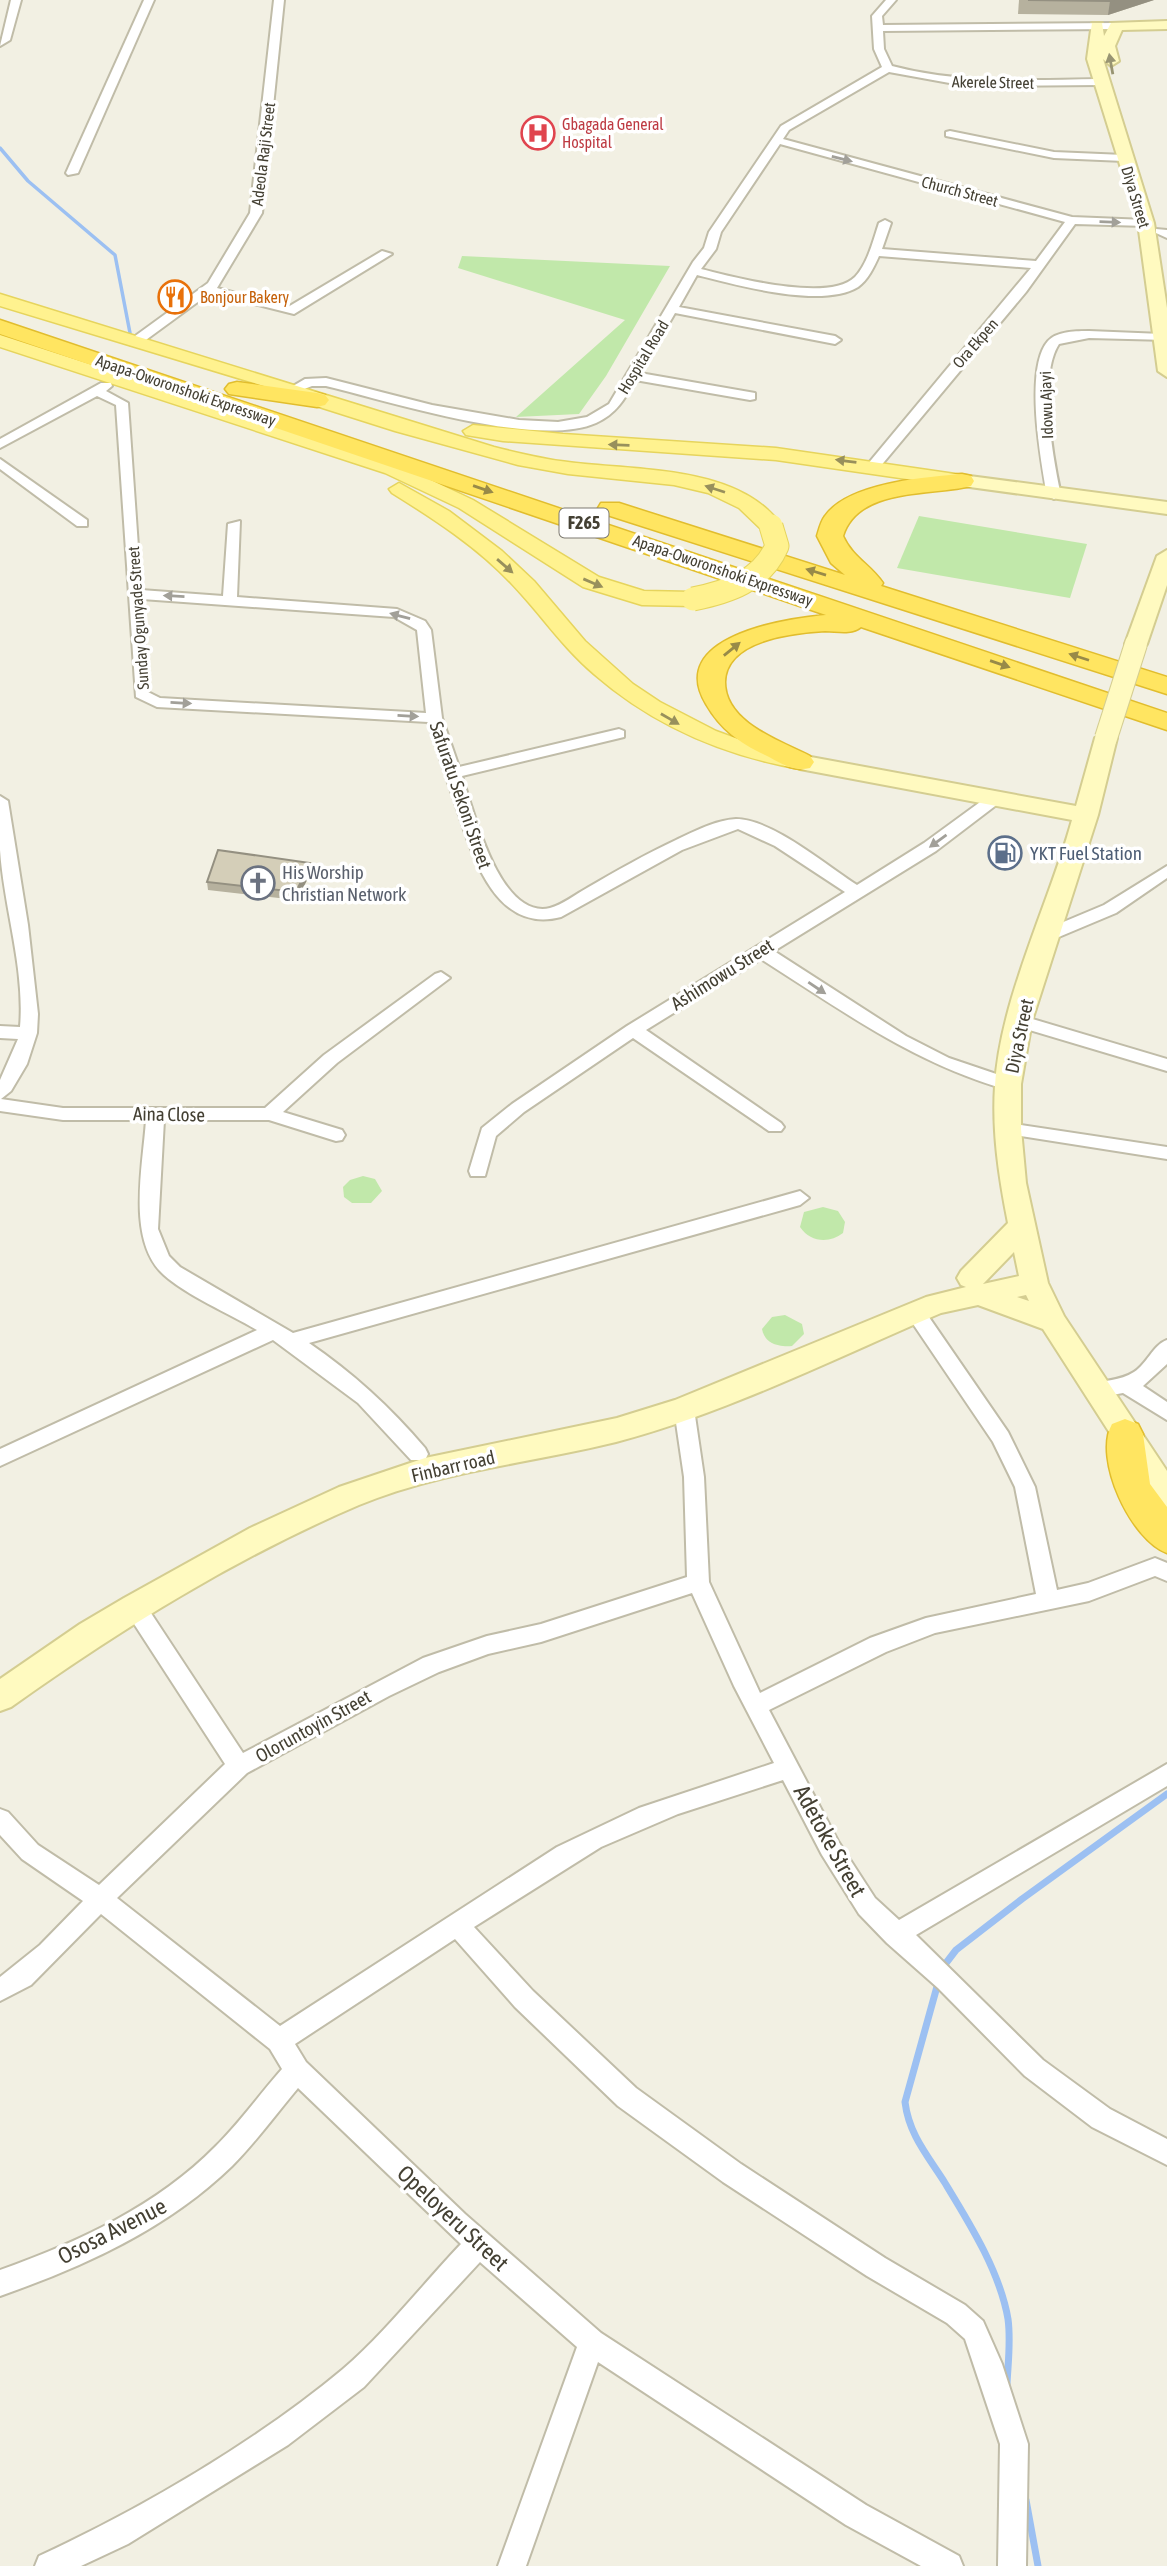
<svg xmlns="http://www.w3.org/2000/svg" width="1167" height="2566" font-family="'Asap Condensed',sans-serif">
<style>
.green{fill:#c1e8aa}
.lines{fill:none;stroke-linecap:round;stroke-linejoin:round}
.stream-far1{stroke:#9cc0f2;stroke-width:3.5}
.stream{stroke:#9cc0f2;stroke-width:7}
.street-casing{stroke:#c0bca8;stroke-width:4}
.secondary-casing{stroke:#d4cd91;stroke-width:4}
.primary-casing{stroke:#e6d45d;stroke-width:3}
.highway-casing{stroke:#e1bd2e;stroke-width:3}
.street{fill:#fff;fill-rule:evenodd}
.secondary{fill:#fffac0;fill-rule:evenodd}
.primary{fill:#fff28f;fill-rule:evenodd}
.highway{fill:#ffe561;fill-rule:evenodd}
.secondary-bridge-casing{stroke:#d4cd91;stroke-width:24;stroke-linecap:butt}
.primary-bridge-casing{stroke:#e6d45d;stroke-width:25;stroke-linecap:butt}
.secondary-bridge{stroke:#fffac0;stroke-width:22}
.primary-bridge{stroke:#fff28f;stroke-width:23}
.wall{fill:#b6b19e}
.shaded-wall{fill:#949081}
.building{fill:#d4ceb8;stroke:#949081;stroke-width:2}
.oneway{fill:#989472}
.oneway2{fill:#a2a099}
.oneway3{fill:#98905c}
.oneway4{fill:#988a48}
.labels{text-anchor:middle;stroke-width:7;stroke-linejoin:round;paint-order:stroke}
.far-street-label{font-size:16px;fill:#444033;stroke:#fff}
.far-health-label{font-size:16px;fill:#be3a42;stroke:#fff;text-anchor:start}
.far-food-label{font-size:16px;fill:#c56008;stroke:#fff;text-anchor:start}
.shield{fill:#fff;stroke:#7c7970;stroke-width:2}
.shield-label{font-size:18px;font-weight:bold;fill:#444033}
.street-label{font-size:19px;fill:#444033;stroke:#fff}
.service-label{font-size:19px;fill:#4e5e75;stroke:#fff;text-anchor:start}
.worship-label{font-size:19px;fill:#5b616d;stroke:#fff;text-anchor:start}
.near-street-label{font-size:23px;fill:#444033;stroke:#fff}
</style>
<rect width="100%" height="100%" fill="#f2f0e3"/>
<g class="green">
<polygon points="462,256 670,266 606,376 579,414 516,417 625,320 458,268"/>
<polygon points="919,516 1087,544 1070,598 897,568"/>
<polygon points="363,1176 375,1179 382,1191 371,1203 352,1203 344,1197 343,1187 350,1180"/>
<path d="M 823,1207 L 838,1211 L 845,1222 L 843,1233 C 829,1244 810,1242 800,1227 L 804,1212 Z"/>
<path d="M 785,1315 L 802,1324 L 804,1334 L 792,1346 C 778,1347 765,1344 762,1329 L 772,1317 Z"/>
</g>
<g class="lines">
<polyline class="stream-far1" points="0,148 28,181 115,255 130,333"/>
<g class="stream">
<polyline points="943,1967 956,1950 1022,1899 1167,1794"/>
<path d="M 938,1983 L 905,2102 C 909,2135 928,2156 945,2183 C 970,2224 1000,2272 1008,2319 C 1011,2341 1008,2363 1007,2384"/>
<polyline points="1026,2500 1038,2566"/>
</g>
<defs>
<g id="street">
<polygon points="11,0 21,0 10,40 0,46"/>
<polygon points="144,0 154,0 78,173 68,175 66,173"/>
<polygon points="274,0 284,0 262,213 217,288 288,307 382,251 392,254 294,314 210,293 139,345 131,345 131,339 208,283 250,213"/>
<path d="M 886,0 L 896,0 L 882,16 L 883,25 L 1116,23 L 1121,26 L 1116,29 L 883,31 L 884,49 L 892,66 C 960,84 1030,80 1100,79 L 1105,82 L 1100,85 L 966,86 L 889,72 L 789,130 L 783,139 L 1072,217 L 1146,220 L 1152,223 L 1146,226 L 1075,224 L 1026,292 L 879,468 L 867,465 L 1031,268 L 879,256 C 874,267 868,280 858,287 C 822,309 736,285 697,275 L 679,307 L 835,336 L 841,340 L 835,344 L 675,313 L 640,373 L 755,393 L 755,399 L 750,400 L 635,380 C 625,399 616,414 596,423 C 537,449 389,401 326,386 L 312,386 L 294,393 L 288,389 L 305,379 L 326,378 L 432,405 L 519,420 L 558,422 L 587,417 L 609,404 L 693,262 L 704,248 L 709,232 L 781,126 L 882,67 L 874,49 L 872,16 ZM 780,144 L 1065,222 L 1036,261 L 882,249 L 891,223 L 885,220 L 879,223 C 873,241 868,263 855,277 C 829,303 733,277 701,269 L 716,249 L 721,232 Z"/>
<polygon points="950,131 1054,152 1124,155 1130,158 1124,161 1054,158 946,136 946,132"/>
<polygon points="1156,229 1167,230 1167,238 1156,233"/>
<path d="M 1089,331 L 1162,334 L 1166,335 L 1167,340 L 1089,338 L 1059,344 C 1038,376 1053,458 1061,495 L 1054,499 L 1047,495 C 1041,461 1024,368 1048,341 C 1057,331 1077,331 1089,331 Z"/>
<path d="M 101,383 L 111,383 L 112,386 L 106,391 L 128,403 L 141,590 L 223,596 L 228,524 L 240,521 L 237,597 L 397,609 L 425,621 L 431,630 L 442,718 L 459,767 L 619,729 L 624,731 L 624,737 L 462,776 C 473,809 499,920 550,908 C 562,905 576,894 587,888 C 616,871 646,854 676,840 C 695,831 716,820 736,819 C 772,819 827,866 857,885 L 924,843 L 987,797 L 999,797 L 999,803 L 936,851 L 774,951 L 906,1036 L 949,1058 L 1014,1080 L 1017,1084 L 1014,1088 L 1008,1090 C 913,1063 843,1011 761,959 L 646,1030 L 781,1123 L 784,1127 L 781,1131 L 769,1131 L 633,1038 L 524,1112 L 496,1136 L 485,1176 L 471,1176 L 469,1171 L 482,1128 L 512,1104 L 627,1026 L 845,892 L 775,846 L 738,829 L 682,850 L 561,917 C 493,935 471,850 455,803 C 446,776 437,751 428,722 L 157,707 L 136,697 L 116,405 L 97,396 L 0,448 L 0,439 ZM 142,599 L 394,617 L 417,630 L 426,713 L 160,698 L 148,692 Z"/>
<polygon points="0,459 87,520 87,526 77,526 0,469"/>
<path d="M 0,796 L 8,801 L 28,925 L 38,1014 L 37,1033 L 27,1064 L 11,1091 L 1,1099 L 63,1108 L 265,1108 L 324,1055 L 435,974 L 441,972 L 450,978 L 337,1063 L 283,1112 L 342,1130 L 345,1135 L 342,1140 L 336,1141 L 269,1120 L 164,1120 L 158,1229 L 169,1256 L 180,1267 L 293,1333 L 800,1191 L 809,1198 L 800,1205 L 309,1343 C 353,1373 391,1408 425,1448 L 428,1454 L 425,1460 L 411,1460 L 358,1403 L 273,1340 L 0,1466 L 0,1449 L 257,1330 C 230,1314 186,1295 164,1275 C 126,1241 143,1166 146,1120 L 63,1120 L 0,1111 L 0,1080 L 18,1039 L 0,1038 L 0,1026 L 20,1027 C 25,968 4,909 0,850 C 0,832 0,814 0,796 Z"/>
<polygon points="1167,866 1167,878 1116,913 1054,939 1048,940 1040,935 1042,931 1104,905"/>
<polygon points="1019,1015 1167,1059 1167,1071 1013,1025 1010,1021"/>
<polygon points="1008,1123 1167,1147 1167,1159 1002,1133 999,1129 1002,1125"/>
<path d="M 915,1305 L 922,1307 L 1008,1432 L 1035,1487 L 1057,1590 L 1088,1583 L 1155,1558 L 1167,1563 L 1167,1581 L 1155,1576 L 1089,1601 L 935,1633 L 886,1652 L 769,1710 L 838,1841 L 875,1898 L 899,1920 L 1167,1764 L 1167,1786 L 916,1935 L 1043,2060 L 1110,2109 L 1167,2139 L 1167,2165 L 1092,2127 L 1025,2076 L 938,1988 L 887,1943 L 859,1914 L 822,1855 L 783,1780 L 678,1814 L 601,1847 L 474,1927 L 533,1991 L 636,2088 L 741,2164 L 885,2258 L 965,2305 L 983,2321 L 1002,2364 L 1028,2444 L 1026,2566 L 998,2566 L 1000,2444 L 965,2339 L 947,2323 L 867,2276 L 723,2182 L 618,2106 L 515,2007 L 455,1939 L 295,2044 L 306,2062 L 465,2214 L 601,2333 L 866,2505 L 959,2556 L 963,2566 L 921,2566 L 846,2525 L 598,2362 L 526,2566 L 498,2566 L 577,2347 L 480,2262 L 364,2387 L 288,2445 L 128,2544 L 81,2566 L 35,2566 L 39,2556 C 141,2509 257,2441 343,2369 C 384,2334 423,2284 461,2244 L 298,2088 C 276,2114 256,2142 232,2166 C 167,2229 85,2266 0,2296 L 0,2270 C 79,2242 157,2206 216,2146 C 240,2122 260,2094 282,2069 L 270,2049 L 101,1914 L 31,1985 L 0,2001 L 0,1977 L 40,1945 L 83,1901 L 22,1859 L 0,1835 L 0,1809 L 8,1812 L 38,1845 L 99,1885 L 225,1764 L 127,1613 L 124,1607 L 127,1601 L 135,1598 L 143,1601 L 243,1753 L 423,1658 L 487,1636 L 541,1624 L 687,1577 L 684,1477 L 674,1409 L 677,1403 L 691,1403 L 694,1409 L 704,1477 L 709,1582 L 760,1693 L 870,1638 L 926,1618 L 1036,1594 L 1015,1487 L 993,1442 L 905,1312 L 908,1307 ZM 692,1593 L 734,1686 L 774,1763 L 639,1808 L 557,1847 L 280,2026 L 117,1898 L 247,1773 L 389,1696 L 439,1672 L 488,1654 L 541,1642 Z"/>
<path d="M 1167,1340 L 1167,1364 L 1143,1386 L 1167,1402 L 1167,1420 L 1123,1393 L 1096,1398 L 1089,1395 L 1086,1390 L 1089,1385 C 1104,1380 1120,1381 1134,1372 C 1147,1364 1153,1345 1167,1340 Z"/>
</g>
<g id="secondary">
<polygon points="1167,21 1167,29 1122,30 1115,46 1119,61 1111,66 1103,59 1154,223 1167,308 1167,377 1158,371 1138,223 1087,59 1092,23 1102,23 1104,36 1111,23"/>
<polygon points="962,475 1167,502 1167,514 955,485 952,481"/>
<polygon points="1167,550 1167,585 1147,644 1144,649 1128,649 1125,644 1157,556"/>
<path d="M 1106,731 L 1117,738 L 1098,815 L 1032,1021 L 1021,1084 L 1021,1129 L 1026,1183 L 1048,1283 L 1064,1316 L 1167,1471 L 1167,1508 L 1156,1505 L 1043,1329 L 978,1305 L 941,1313 C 838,1357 724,1414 616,1442 C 531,1463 441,1471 359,1505 C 235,1558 121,1629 11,1707 L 0,1711 L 0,1679 L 80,1624 L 124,1598 L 250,1528 L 339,1487 L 425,1458 L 617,1418 L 675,1400 L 926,1297 L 966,1287 L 961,1285 L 957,1278 L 961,1271 L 1008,1223 C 999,1178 992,1132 995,1086 C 1000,999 1049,904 1072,820 L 800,769 L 789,762 L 800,755 L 1076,806 L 1095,738 ZM 1014,1252 L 1019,1276 L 983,1284 ZM 1026,1295 L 1029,1301 L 1017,1297 Z"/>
</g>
<g id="primary">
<path d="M 0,294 L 494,447 C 518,453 543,459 568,462 C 634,471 739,464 782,526 L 771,532 L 763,531 L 739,508 L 708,493 L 674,485 L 568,474 L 518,465 L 395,431 L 310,404 L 287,393 L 0,306 Z"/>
<polygon points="0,335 399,465 473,500 599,577 644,591 693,592 704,599 693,606 642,605 583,587 459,508 385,473 0,347"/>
<polygon points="473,425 563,434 776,448 962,475 972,481 962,487 776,460 503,441 466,435 463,431"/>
<path d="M 399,483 L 449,511 L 502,551 L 534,581 L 585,641 L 633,684 L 660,702 L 716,731 L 746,742 L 808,757 L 812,762 L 808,767 L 800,769 C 722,755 654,726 594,674 C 562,647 540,613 511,583 C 477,547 434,519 392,493 L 389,489 Z"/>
</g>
<g id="highway">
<path d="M 0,320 L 1167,713 L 1167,730 L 861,627 C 851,635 837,631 825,631 C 792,633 726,640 725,682 C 725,723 781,741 810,756 L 814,762 L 810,768 C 793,772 781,763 765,755 C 740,743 721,730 706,704 C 666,637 783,619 826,615 L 0,334 Z"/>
<polygon points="237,382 317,393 325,395 329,400 325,405 317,407 229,394 225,389 229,384"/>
<path d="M 962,474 L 971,476 L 974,481 L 971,486 C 931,496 858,487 843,536 C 853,558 870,564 883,583 L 881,586 L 1167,677 L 1167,694 L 601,513 L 598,508 L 601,503 L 619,503 L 845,575 L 831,563 L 817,536 C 819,529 821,521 825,516 C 848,483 925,477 962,474 Z"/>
<path d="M 1125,1419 L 1138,1424 L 1143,1434 L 1150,1484 L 1167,1507 L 1167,1553 C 1131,1540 1093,1459 1112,1424 Z"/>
</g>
</defs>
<use href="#street" class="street-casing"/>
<use href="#secondary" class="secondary-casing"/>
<use href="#primary" class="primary-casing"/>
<use href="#highway" class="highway-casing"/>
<use href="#street" class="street"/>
<use href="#secondary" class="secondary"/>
<use href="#primary" class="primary"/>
<use href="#highway" class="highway"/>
<defs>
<polyline id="secondary-bridge" points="1106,738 1136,644"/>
<path id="primary-bridge" d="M 693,599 C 728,592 762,581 777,546 L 771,526"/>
</defs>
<use href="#secondary-bridge" class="secondary-bridge-casing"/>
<use href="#primary-bridge" class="primary-bridge-casing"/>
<use href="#secondary-bridge" class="secondary-bridge"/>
<use href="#primary-bridge" class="primary-bridge"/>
</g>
<g class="wall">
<polygon points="1019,0 1154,0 1108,15 1018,14"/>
<polygon points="311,872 297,900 208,890 207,882"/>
</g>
<g class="shaded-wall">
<polygon points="1114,0 1154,0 1108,15 1110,1"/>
<polygon points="310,863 311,872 297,900 296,892"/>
</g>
<g class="building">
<polygon points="1028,0 1114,0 1110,1"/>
<polygon points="218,850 310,863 296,892 207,882"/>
</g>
<defs><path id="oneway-solid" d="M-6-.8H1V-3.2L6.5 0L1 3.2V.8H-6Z" transform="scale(1.75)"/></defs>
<use class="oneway" href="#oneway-solid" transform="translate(1111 64) rotate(-100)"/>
<g class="oneway2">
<use href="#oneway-solid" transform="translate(842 159) rotate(14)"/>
<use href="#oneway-solid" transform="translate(1110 222) rotate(2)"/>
<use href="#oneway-solid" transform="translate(174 596) rotate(-177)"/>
<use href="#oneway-solid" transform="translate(400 616) rotate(-165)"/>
<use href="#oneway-solid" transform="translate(181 703) rotate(3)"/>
<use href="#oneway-solid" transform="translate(408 716) rotate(3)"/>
<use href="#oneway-solid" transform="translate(938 841) rotate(144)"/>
<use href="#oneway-solid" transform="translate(817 988) rotate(34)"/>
</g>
<g class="oneway3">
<use href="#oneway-solid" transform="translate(619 445) rotate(-178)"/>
<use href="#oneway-solid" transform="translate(846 461) rotate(-173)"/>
<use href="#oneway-solid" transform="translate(715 489) rotate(-162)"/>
<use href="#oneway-solid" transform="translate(505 566) rotate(41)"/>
<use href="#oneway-solid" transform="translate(593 583) rotate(23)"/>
<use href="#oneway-solid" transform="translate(670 719) rotate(30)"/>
</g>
<g class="oneway4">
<use href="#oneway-solid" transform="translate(483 489) rotate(19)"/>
<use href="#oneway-solid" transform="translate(816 572) rotate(-163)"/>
<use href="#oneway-solid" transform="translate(732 649) rotate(-39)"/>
<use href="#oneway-solid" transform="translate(1079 657) rotate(-162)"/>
<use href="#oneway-solid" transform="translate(1000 664) rotate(19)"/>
</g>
<defs>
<symbol id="hospital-ring" viewBox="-11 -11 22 22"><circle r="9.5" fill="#fff" stroke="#e0444e" stroke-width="1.5"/><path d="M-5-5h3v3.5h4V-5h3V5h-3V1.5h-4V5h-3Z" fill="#e0444e"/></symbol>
<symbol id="restaurant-ring" viewBox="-11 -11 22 22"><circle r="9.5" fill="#fff" stroke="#e8710a" stroke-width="1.5"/><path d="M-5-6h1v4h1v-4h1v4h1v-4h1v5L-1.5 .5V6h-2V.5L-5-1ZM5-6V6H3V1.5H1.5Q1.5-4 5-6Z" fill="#e8710a"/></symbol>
<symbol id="fuel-ring" viewBox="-11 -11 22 22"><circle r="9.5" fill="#fff" stroke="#5c6f8a" stroke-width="1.5"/><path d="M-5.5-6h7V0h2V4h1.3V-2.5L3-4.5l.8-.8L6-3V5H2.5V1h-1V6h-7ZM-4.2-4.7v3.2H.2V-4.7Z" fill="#5c6f8a"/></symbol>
<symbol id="church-ring" viewBox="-11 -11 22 22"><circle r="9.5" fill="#fff" stroke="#6b7280" stroke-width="1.5"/><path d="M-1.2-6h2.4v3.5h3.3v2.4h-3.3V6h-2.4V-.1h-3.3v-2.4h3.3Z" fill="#6b7280"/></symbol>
</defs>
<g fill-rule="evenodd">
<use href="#hospital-ring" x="519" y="114" width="38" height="38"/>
<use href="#restaurant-ring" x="156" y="278" width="38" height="38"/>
<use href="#fuel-ring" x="986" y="834" width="38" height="38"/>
<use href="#church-ring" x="239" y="864" width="38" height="38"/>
</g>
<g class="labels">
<g class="far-street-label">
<text transform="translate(993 82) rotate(1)" y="6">Akerele Street</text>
<text transform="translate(263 154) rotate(-83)" y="6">Adeola Raji Street</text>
<text transform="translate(960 191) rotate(15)" y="6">Church Street</text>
<text transform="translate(1136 197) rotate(73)" y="6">Diya Street</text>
<text transform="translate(975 343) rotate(-49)" y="6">Ora Ekpen</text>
<text transform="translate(643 357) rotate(-59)" y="6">Hospital Road</text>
<text transform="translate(186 390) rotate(19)" y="6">Apapa-Oworonshoki Expressway</text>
<text transform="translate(1046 405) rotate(-92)" y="6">Idowu Ajayi</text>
<text transform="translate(723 570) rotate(19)" y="6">Apapa-Oworonshoki Expressway</text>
<text transform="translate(138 618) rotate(-94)" y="6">Sunday Ogunyade Street</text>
</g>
<g class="far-health-label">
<text x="562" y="130">Gbagada General<tspan x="562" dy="18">Hospital</tspan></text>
</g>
<g class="far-food-label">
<text x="200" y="303">Bonjour Bakery</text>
</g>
<rect class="shield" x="559.5" y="508.5" width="49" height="29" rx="5"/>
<g class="shield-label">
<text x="584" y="529">F265</text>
</g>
<g class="street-label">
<text transform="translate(461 795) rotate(71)" y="7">Safuratu Sekoni Street</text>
<text transform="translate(722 974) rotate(-32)" y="7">Ashimowu Street</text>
<text transform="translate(1019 1036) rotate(-78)" y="7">Diya Street</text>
<text transform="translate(169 1114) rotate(1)" y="7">Aina Close</text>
<text transform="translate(453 1466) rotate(-13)" y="7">Finbarr road</text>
<text transform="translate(313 1726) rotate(-29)" y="7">Oloruntoyin Street</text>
</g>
<g class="service-label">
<text x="1030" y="860">YKT Fuel Station</text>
</g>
<g class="worship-label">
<text x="282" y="879">His Worship<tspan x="282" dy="22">Christian Network</tspan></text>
</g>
<g class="near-street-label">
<text transform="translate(830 1841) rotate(61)" y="8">Adetoke Street</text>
<text transform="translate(453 2218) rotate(43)" y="8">Opeloyeru Street</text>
<text transform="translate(112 2231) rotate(-27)" y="8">Ososa Avenue</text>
</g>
</g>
</svg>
